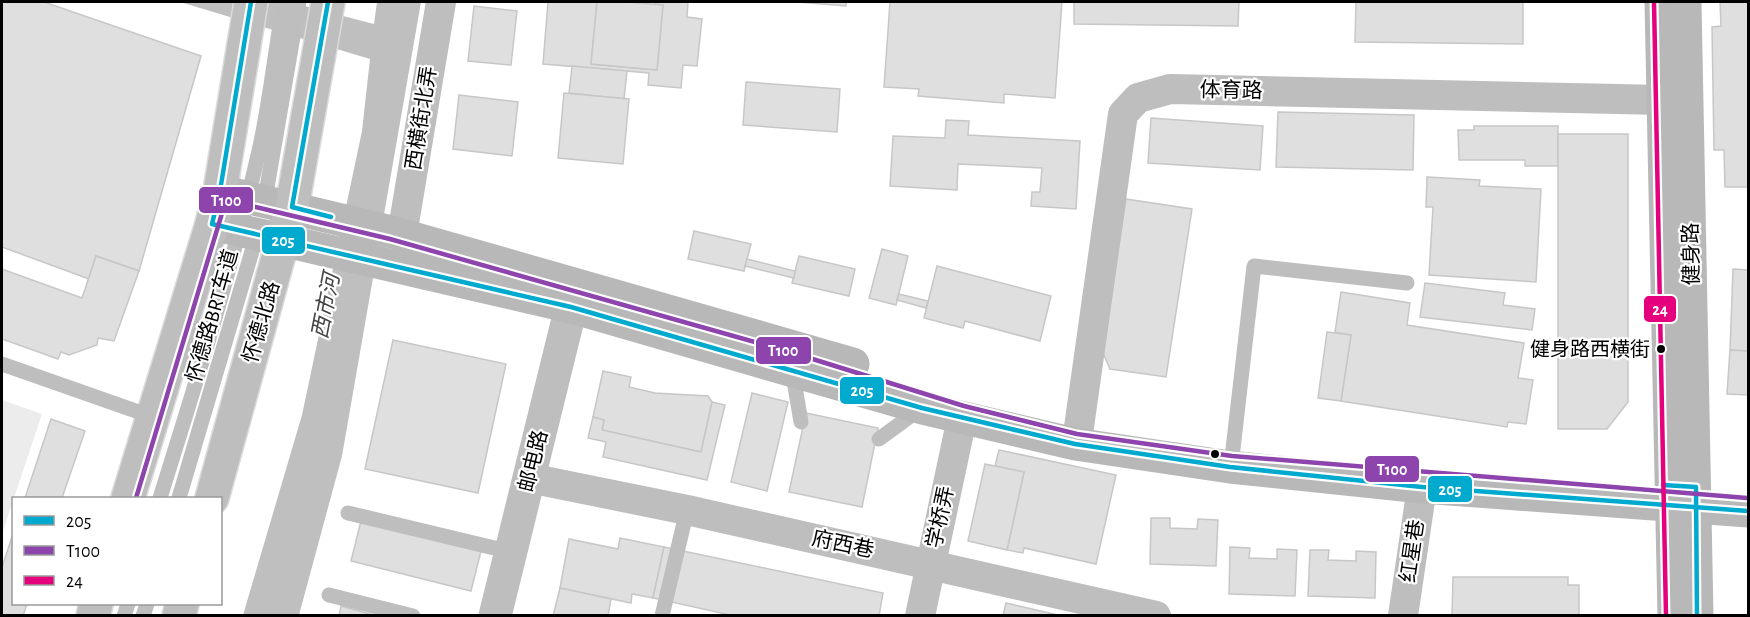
<svg xmlns="http://www.w3.org/2000/svg" width="1750" height="617" font-family="'Alegreya Sans','Noto Sans SC',sans-serif">
<style>
.green{fill:#ececec}
.water{fill:#bfbfbf}
.building{fill:#dfdfdf;stroke:#c7c7c7;stroke-width:1.5}
.lines{fill:none;stroke-linecap:round;stroke-linejoin:round}
.primary-casing{stroke:#dbdbdb;stroke-width:36}
.service{stroke:#bebebe;stroke-width:15}
.minor{stroke:#bebebe;stroke-width:30}
.tertiary{stroke:#bebebe;stroke-width:33}
.secondary{stroke:#b8b8b8;stroke-width:33}
.primary{stroke:#bebebe;stroke-width:33}
.bus-1-casing{stroke:#fff;stroke-width:9}
.bus-2-casing{stroke:#fff;stroke-width:9}
.bus-3-casing{stroke:#fff;stroke-width:9}
.bus-1{stroke:#00a9ce;stroke-width:4.5}
.bus-2{stroke:#8e44ad;stroke-width:4.5}
.bus-3{stroke:#e5007d;stroke-width:4.5}
.bus-dot{fill:#000;stroke:#fff;stroke-width:2}
.labels{text-anchor:middle;stroke-width:4.5;stroke-linejoin:round;paint-order:stroke}
.bus-label{font-size:20px;fill:#000;stroke:#fff;text-anchor:end}
.street-label{font-size:21px;fill:#000;stroke:#fff}
.water-label{font-size:22px;font-style:italic;fill:#444;stroke:#fff}
.line-badge{stroke:#fff;stroke-width:2}
.badge-label{font-size:16px;text-anchor:middle;font-weight:bold;fill:#fff}
</style>
<rect width="100%" height="100%" fill="#fff"/>
<polygon class="green" points="2,400 42,414 2,534"/>
<polygon class="water" points="180,2 289,2 374,24 377,2 421,2 342,456 299,615 243,615 302,415 362,131 370,59"/>
<g class="building">
<polygon points="2,2 44,2 201,56 139,271 96,256 89,279 2,247"/>
<polygon points="548,2 597,2 591,64 657,70 663,5 655,4 655,2 688,2 687,17 702,19 697,66 683,65 681,88 648,85 649,73 543,64"/>
<polygon points="597,2 626,2 663,5 657,70 591,64"/>
<polygon points="797,2 846,2 846,6"/>
<polygon points="890,2 1062,2 1055,98 1004,94 1004,103 918,96 919,89 884,87"/>
<polygon points="1074,2 1239,2 1238,26 1074,24"/>
<polygon points="1356,2 1523,2 1523,44 1355,42"/>
<polygon points="1720,2 1748,2 1748,187 1725,187 1724,150 1714,150 1712,27 1721,26"/>
<polygon points="474,6 517,11 511,65 468,61"/>
<polygon points="572,66 627,71 624,99 569,93"/>
<polygon points="746,82 840,89 837,132 743,125"/>
<polygon points="564,93 629,99 623,164 558,158"/>
<polygon points="459,95 518,102 512,156 453,149"/>
<polygon points="1278,112 1414,115 1413,170 1276,167"/>
<polygon points="1151,118 1263,126 1260,170 1148,163"/>
<polygon points="946,120 969,121 968,135 1080,141 1076,209 1031,206 1032,192 1040,192 1042,168 958,164 957,190 890,186 893,136 945,138"/>
<polygon points="1474,126 1558,126 1558,166 1525,166 1525,160 1459,160 1458,130 1474,130"/>
<polygon points="1558,134 1628,134 1628,402 1607,429 1558,429"/>
<polygon points="1427,177 1480,180 1479,186 1541,189 1536,282 1429,275 1433,207 1426,207"/>
<polygon points="1126,199 1192,209 1166,377 1110,369 1103,353"/>
<polygon points="694,231 751,244 744,271 688,259"/>
<polygon points="882,249 908,256 896,305 869,298"/>
<polygon points="96,256 139,271 114,341 98,338 97,345 69,355 61,352 58,359 2,339 2,269 82,298"/>
<polygon points="799,256 855,269 849,296 792,283"/>
<polygon points="747,259 795,271 794,278 745,266"/>
<polygon points="937,266 1051,296 1040,341 965,321 963,328 924,318"/>
<polygon points="1733,269 1748,270 1748,351 1730,350"/>
<polygon points="1425,283 1505,293 1503,305 1535,309 1532,330 1420,317"/>
<polygon points="1341,292 1410,303 1407,325 1524,343 1518,378 1533,380 1526,424 1508,422 1507,427 1341,401 1351,335 1335,332"/>
<polygon points="899,294 928,301 926,308 897,300"/>
<polygon points="1327,332 1351,335 1341,401 1318,398"/>
<polygon points="393,340 506,364 478,493 365,469"/>
<polygon points="1730,350 1748,351 1748,395 1727,394"/>
<polygon points="603,371 631,377 629,387 655,393 708,396 712,402 701,452 602,430 604,420 593,417"/>
<polygon points="752,393 788,402 767,491 731,482"/>
<polygon points="712,402 725,405 707,480 603,457 606,442 588,438 593,417 604,420 602,430 701,452"/>
<polygon points="806,413 878,428 862,507 789,492"/>
<polygon points="51,419 85,431 62,498 25,498"/>
<polygon points="999,450 1116,475 1096,564 1024,548 1023,553 1007,550 1024,472 995,466"/>
<polygon points="985,464 1024,472 1007,550 968,541"/>
<polygon points="1151,518 1170,518 1170,528 1197,529 1198,519 1218,520 1216,566 1150,564"/>
<polygon points="361,521 481,551 471,591 351,561"/>
<polygon points="14,531 14,604 27,604 23,616 2,616 2,567"/>
<polygon points="620,538 664,547 653,598 632,594 631,603 560,588 569,539 618,549"/>
<polygon points="664,547 883,593 879,616 735,616 653,598"/>
<polygon points="1230,547 1250,548 1249,558 1277,559 1277,549 1297,550 1295,596 1229,594"/>
<polygon points="1310,550 1329,550 1328,560 1356,561 1356,551 1376,552 1375,598 1308,596"/>
<polygon points="1453,577 1568,577 1568,585 1579,585 1579,616 1452,616"/>
<polygon points="560,588 611,599 608,616 553,616"/>
<polygon points="1006,603 1062,616 1003,616"/>
<polygon points="341,606 377,616 339,616"/>
</g>
<g class="lines">
<defs>
<g id="primary">
<polyline points="128,498 212,224 220,191 251,2"/>
<polyline points="212,498 292,207 328,2"/>
<polyline points="93,616 96,604"/>
<polyline points="179,616 182,604"/>
</g>
</defs>
<use href="#primary" class="primary-casing"/>
<g class="service">
<polyline points="264,205 299,2"/>
<polyline points="2,364 153,417"/>
<polyline points="792,369 801,422"/>
<polyline points="879,439 920,409"/>
<polyline points="1233,449 1254,266 1407,283"/>
<path d="M 160,498 C 196,383 232,268 259,151 C 270,102 275,51 284,2"/>
<polyline points="179,498 258,231"/>
<polyline points="348,513 511,552"/>
<polyline points="329,595 413,616"/>
<polyline points="124,616 128,604"/>
<polyline points="143,616 147,604"/>
<polyline points="662,616 687,510"/>
</g>
<g class="minor">
<polyline points="402,235 441,2"/>
<polyline points="1079,427 1123,114 1138,98 1170,89 1663,100"/>
<polyline points="529,478 687,510 1156,616"/>
<polyline points="920,616 962,418"/>
<polyline points="1403,616 1422,487"/>
</g>
<polyline class="tertiary" points="495,616 571,307"/>
<g class="secondary">
<polyline points="1661,2 1674,616"/>
<polyline points="1685,2 1697,616"/>
<polyline points="220,191 392,232 853,364"/>
<polyline points="212,224 571,307 922,408 1075,444 1230,467 1422,487 1748,511"/>
</g>
<use href="#primary" class="primary"/>
<defs>
<g id="bus-1">
<polyline points="251,2 220,191 212,224 571,307 922,408 1075,444 1230,467 1422,487 1748,511"/>
<polyline points="328,2 292,207 331,217"/>
<polyline points="1663,485 1696,487 1697,616"/>
</g>
<polyline id="bus-2" points="136,498 226,200 390,239 790,352 964,406 1077,434 1232,456 1747,498"/>
<polyline id="bus-3" points="1654,2 1666,616"/>
</defs>
<use href="#bus-1" class="bus-1-casing"/>
<use href="#bus-2" class="bus-2-casing"/>
<use href="#bus-3" class="bus-3-casing"/>
<use href="#bus-1" class="bus-1"/>
<use href="#bus-2" class="bus-2"/>
<use href="#bus-3" class="bus-3"/>
</g>
<g class="bus-dot">
<circle cx="1661" cy="349" r="5"/>
<circle cx="1215" cy="454" r="5"/>
</g>
<g class="labels">
<g class="bus-label">
<text x="1650" y="356">健身路西横街</text>
</g>
<g class="street-label">
<text transform="translate(1231 90) rotate(1)" y="7">体育路</text>
<text transform="translate(421 118) rotate(-81)" y="7">西横街北弄</text>
<text transform="translate(1691 254) rotate(-91)" y="7">健身路</text>
<text transform="translate(212 316) rotate(-74)" y="7">怀德路BRT车道</text>
<text transform="translate(261 322) rotate(-74)" y="7">怀德北路</text>
<text transform="translate(533 461) rotate(-76)" y="7">邮电路</text>
<text transform="translate(940 517) rotate(-78)" y="7">学桥弄</text>
<text transform="translate(843 544) rotate(12)" y="7">府西巷</text>
<text transform="translate(1412 551) rotate(-82)" y="7">红星巷</text>
</g>
<g class="water-label">
<text transform="translate(325 306) rotate(-79)" y="8">西市河</text>
</g>
</g>
<g class="line-badge">
<rect x="198" y="186" width="56" height="28" rx="6" fill="#8e44ad"/>
<rect x="261" y="226" width="45" height="29" rx="6" fill="#00a9ce"/>
<rect x="1643" y="295" width="34" height="28" rx="6" fill="#e5007d"/>
<rect x="755" y="336" width="57" height="29" rx="6" fill="#8e44ad"/>
<rect x="839" y="376" width="46" height="29" rx="6" fill="#00a9ce"/>
<rect x="1364" y="455" width="56" height="28" rx="6" fill="#8e44ad"/>
<rect x="1427" y="475" width="46" height="28" rx="6" fill="#00a9ce"/>
</g>
<g class="badge-label">
<text x="226" y="206">T100</text>
<text x="283" y="246">205</text>
<text x="1660" y="315">24</text>
<text x="783" y="356">T100</text>
<text x="862" y="396">205</text>
<text x="1392" y="475">T100</text>
<text x="1450" y="495">205</text>
</g>
<rect width="1750" height="617" fill="none" stroke="#000000" stroke-width="6"/>
<rect x="12" y="497" width="210" height="108" fill="#ffffff" stroke="#999999" stroke-width="1.5"/>
<rect x="24" y="516" width="30" height="9" fill="#00a9ce" stroke="#999999" stroke-width="1.5"/>
<text x="66" y="527" font-size="18" fill="#000000">205</text>
<rect x="24" y="546" width="30" height="9" fill="#8e44ad" stroke="#999999" stroke-width="1.5"/>
<text x="66" y="557" font-size="18" fill="#000000">T100</text>
<rect x="24" y="576" width="30" height="9" fill="#e5007d" stroke="#999999" stroke-width="1.5"/>
<text x="66" y="587" font-size="18" fill="#000000">24</text>
</svg>
